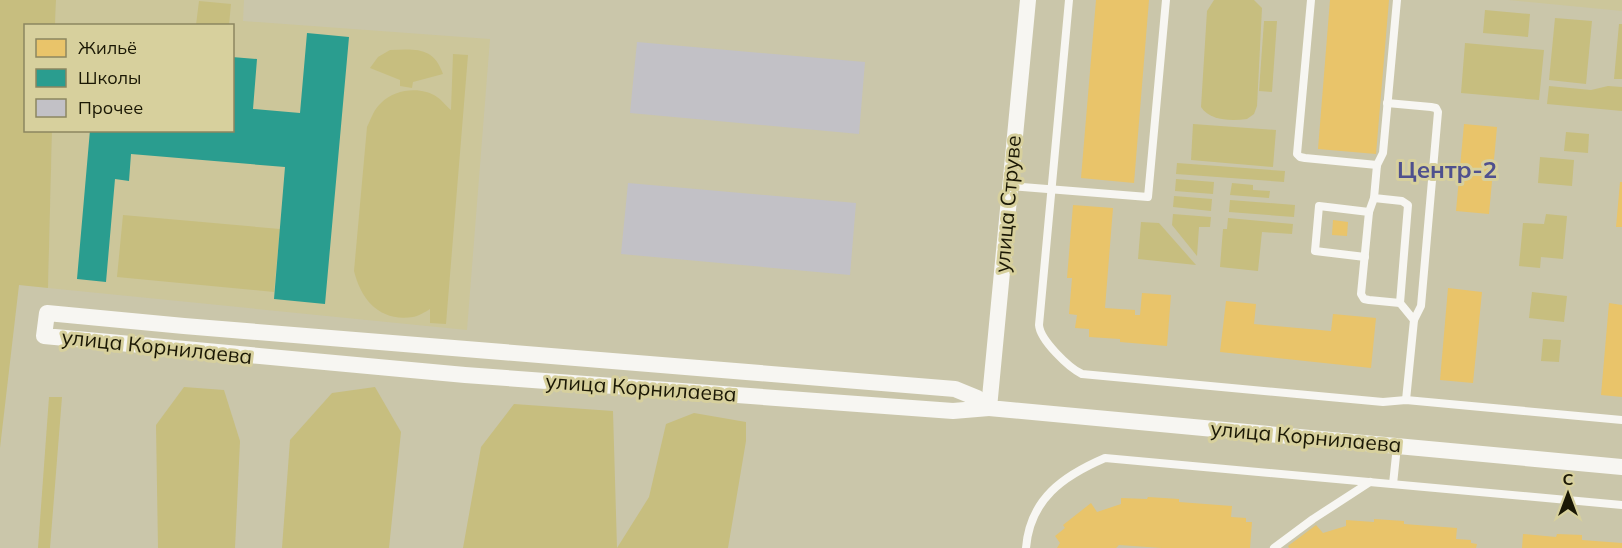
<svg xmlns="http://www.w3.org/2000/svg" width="1622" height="548" font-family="Mulish,sans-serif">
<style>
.built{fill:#ccc69a}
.green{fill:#c7be7f}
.homes{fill:#e9c46a}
.schools{fill:#2a9d8f}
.building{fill:#c2c1c6}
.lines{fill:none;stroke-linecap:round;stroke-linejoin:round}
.service{stroke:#f7f6f2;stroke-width:8}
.minor{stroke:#f7f6f2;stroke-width:16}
.labels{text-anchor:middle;stroke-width:6;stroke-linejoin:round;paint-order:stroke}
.street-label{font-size:21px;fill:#1b1805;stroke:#d7d09d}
.quarter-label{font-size:24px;font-weight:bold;fill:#4f508e;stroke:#d7d09d}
</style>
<rect width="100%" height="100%" fill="#cac6aa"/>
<g class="built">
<polygon points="56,0 244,0 243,21 490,39 467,330 48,288 52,131 232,130 232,26 55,25"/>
<polygon points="1508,0 1622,0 1622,11"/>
</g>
<g class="green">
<polygon points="0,0 56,0 55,25 26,26 26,130 52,131 48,288 19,285 0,448"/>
<path d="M 1214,0 L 1254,0 L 1262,8 L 1257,106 L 1254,114 L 1247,119 C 1231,121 1210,121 1201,107 L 1207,11 Z"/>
<polygon points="199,1 231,4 229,25 196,25"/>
<polygon points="1485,10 1530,14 1528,37 1483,33"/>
<polygon points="1555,18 1592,21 1586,84 1549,80"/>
<polygon points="1264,21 1277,21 1272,92 1259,91"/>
<polygon points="1619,24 1622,24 1622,79 1614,79"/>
<polygon points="1465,43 1544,50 1539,100 1461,93"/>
<path d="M 390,50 C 416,49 434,47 443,74 L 413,82 L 412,88 L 400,86 L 400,80 L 370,68 L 378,57 Z"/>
<path d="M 453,54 L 468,55 L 446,324 L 430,323 L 430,309 C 425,312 419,316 413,317 C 380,322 361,300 354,271 L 367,127 C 371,119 374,109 381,103 C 395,89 421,86 437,97 C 442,100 446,106 451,110 Z"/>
<polygon points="1549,86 1591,90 1608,86 1622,87 1622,111 1547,104"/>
<polygon points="1193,124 1276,130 1273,167 1191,160"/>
<polygon points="1566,132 1589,134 1588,153 1564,151"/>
<polygon points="1540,157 1574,160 1572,186 1538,183"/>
<polygon points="1177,163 1285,171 1284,182 1176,174"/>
<polygon points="1176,179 1214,182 1213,194 1175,191"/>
<polygon points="1232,183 1253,185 1253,190 1270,191 1269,198 1230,195"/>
<polygon points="1174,196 1212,199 1211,211 1173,207"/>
<polygon points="1230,200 1295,205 1294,217 1229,212"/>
<polygon points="1173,214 1211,217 1210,227 1199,227 1197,256 1172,225"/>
<polygon points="1546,214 1567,216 1563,259 1541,257 1540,268 1519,266 1523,223 1544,224"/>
<polygon points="123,215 280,229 274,292 117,277"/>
<polygon points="1228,218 1293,224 1292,234 1262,232 1258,271 1220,267 1223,229 1227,229"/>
<polygon points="1141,222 1159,223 1196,265 1138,259"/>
<polygon points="1532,292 1567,296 1564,322 1529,318"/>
<polygon points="1543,339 1561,340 1559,362 1541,361"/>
<polygon points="184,387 224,390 240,441 235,548 158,548 156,425"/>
<polygon points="375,387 401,432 389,548 282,548 290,440 332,393"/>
<polygon points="49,397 62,397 50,548 38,548"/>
<polygon points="514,404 613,411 617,548 649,497 666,424 694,413 746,422 746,441 728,548 463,548 481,447"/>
</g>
<g class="homes">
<polygon points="1096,0 1149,0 1134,183 1081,178"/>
<polygon points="1330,0 1389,0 1376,154 1318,149"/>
<polygon points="1464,124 1497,127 1489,214 1456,211"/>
<polygon points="1620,182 1622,182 1622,227 1616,227"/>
<polygon points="1073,205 1113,208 1105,308 1135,310 1135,315 1140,315 1142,293 1171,295 1167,346 1120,342 1120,339 1089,337 1089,329 1075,328 1077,315 1069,314 1072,278 1067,278"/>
<polygon points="1333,220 1348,222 1347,236 1332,235"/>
<polygon points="1448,288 1482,292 1473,383 1440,380"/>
<polygon points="1226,301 1256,304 1254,324 1331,331 1333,314 1376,318 1371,368 1220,352"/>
<polygon points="1609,303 1622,305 1622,397 1601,395"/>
<polygon points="1148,497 1179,499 1179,502 1232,506 1231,517 1246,518 1246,522 1252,522 1250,548 1162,548 1119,545 1116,548 1057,548 1060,543 1055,536 1065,528 1063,525 1091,503 1097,512 1121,504 1121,498 1147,499"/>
<polygon points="1374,519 1404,521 1404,524 1457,528 1456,539 1471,540 1471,543 1477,544 1476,548 1289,548 1288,546 1316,525 1323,533 1346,526 1346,520 1374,522"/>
<polygon points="1523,534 1556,537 1557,534 1582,535 1582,540 1622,543 1622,548 1522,548"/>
</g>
<polygon class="schools" points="307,33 349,37 325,304 274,299 285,167 131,154 129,181 115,179 106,282 77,279 90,130 232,130 232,57 257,59 253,109 300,113"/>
<g class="building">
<polygon points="637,42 865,62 859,134 630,113"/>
<polygon points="628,183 856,203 850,275 621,254"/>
</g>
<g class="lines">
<g class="service">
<path d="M 1069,0 L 1039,325 C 1040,340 1069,368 1082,374 L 1383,402 L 1406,400 L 1622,420"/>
<polyline points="1311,0 1297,154 1300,157 1305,158 1377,165"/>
<polyline points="1397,0 1383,153 1377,165 1374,198 1402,201 1408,205 1400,303 1414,320 1406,400"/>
<polyline points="1387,103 1431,107 1436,108 1438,112 1421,306 1414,320"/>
<polyline points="1010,186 1148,197 1166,0"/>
<polyline points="1374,198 1369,212 1361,294 1364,299 1369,300 1400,303"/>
<polyline points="1365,257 1315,251 1319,206 1369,212"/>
<polyline points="1393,484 1397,446"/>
<path d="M 1026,548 C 1030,499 1063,476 1105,458 L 1622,505"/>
<polyline points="1274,548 1313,519 1370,482"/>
</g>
<g class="minor">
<polyline points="1028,0 989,408 1622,467"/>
<polygon points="47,313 184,326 955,389 977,398 989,408 953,411 465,375 44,336"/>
</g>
</g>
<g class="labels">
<g class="street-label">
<text transform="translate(1008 204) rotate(-85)" y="7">улица Струве</text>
<text transform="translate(157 347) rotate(6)" y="7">улица Корнилаева</text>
<text transform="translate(641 388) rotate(4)" y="7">улица Корнилаева</text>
<text transform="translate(1306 437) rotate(5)" y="7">улица Корнилаева</text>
</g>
<g class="quarter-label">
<text x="1447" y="178">Центр-2</text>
</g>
</g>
<rect x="24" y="24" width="210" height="108" fill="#d7d09d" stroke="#8c8660" stroke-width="1.5"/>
<rect x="36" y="39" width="30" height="18" fill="#e9c46a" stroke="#8c8660" stroke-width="1.5"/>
<text x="78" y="54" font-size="18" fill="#1b1805">Жильё</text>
<rect x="36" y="69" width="30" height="18" fill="#2a9d8f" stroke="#8c8660" stroke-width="1.5"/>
<text x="78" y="84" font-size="18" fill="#1b1805">Школы</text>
<rect x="36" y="99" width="30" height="18" fill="#c2c1c6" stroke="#8c8660" stroke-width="1.5"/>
<text x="78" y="114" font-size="18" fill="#1b1805">Прочее</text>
<g transform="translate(1568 494)" stroke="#d7d09d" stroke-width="4.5" paint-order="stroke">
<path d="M0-4.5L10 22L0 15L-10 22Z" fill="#1b1805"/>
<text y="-9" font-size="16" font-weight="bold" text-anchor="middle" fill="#1b1805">С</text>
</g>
</svg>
